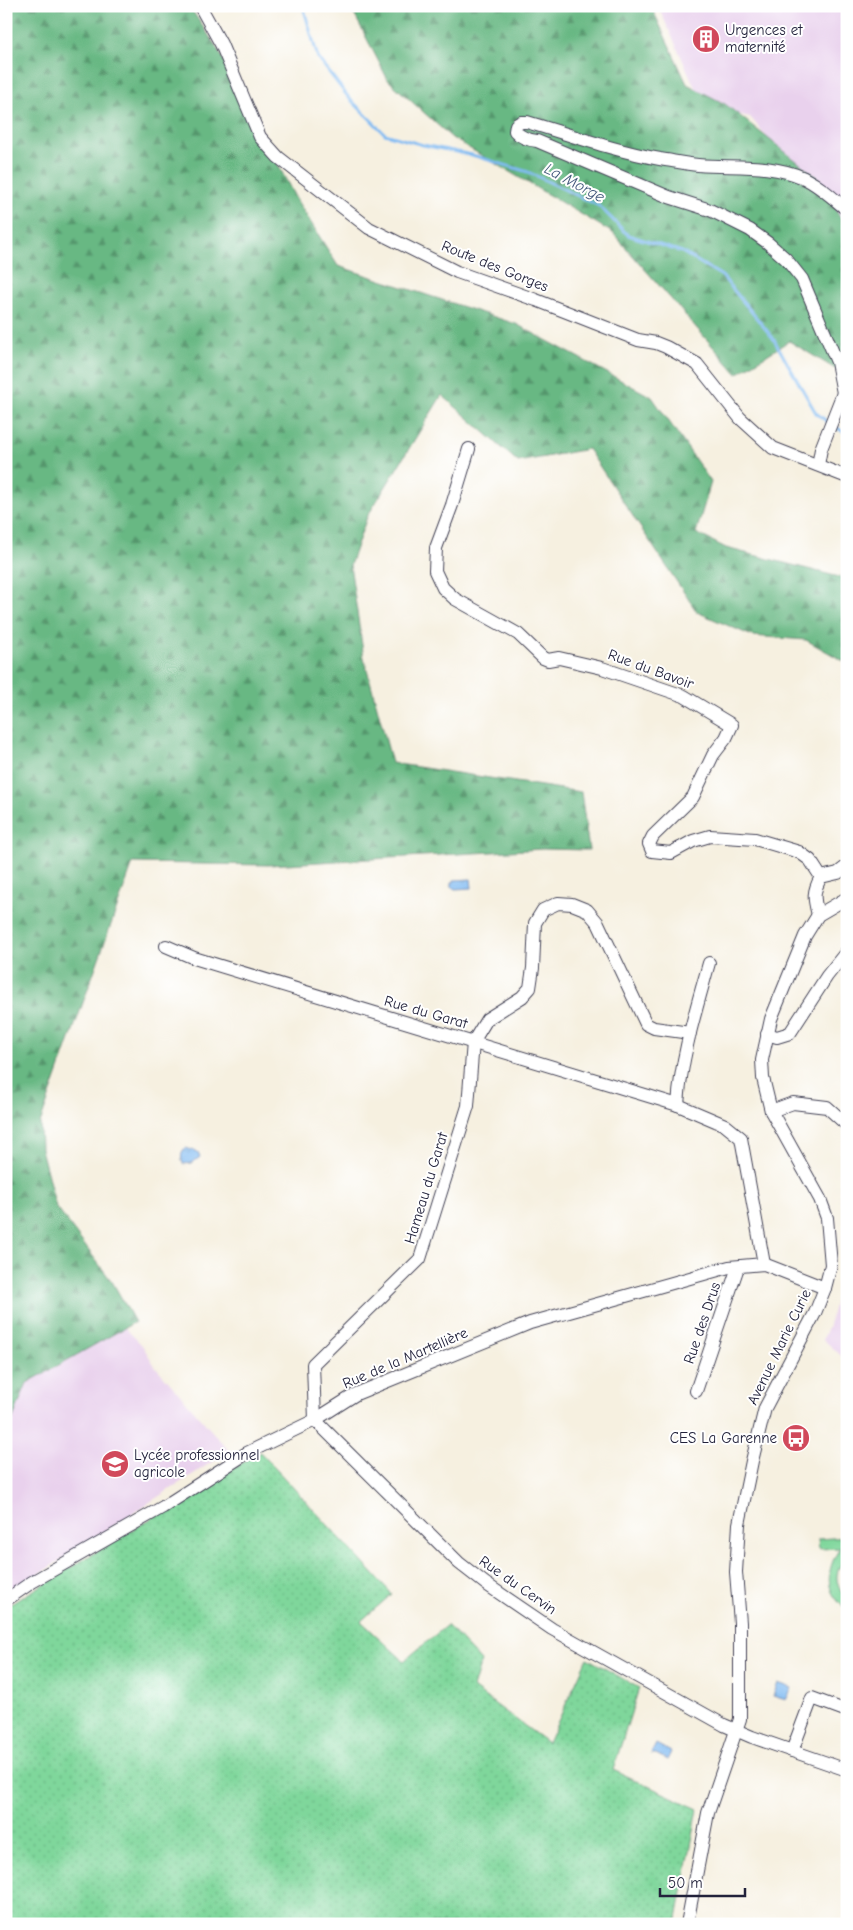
<svg xmlns="http://www.w3.org/2000/svg" width="853" height="1930" font-family="'Comic Neue',sans-serif">
<style>
.built{fill:#e9d1ed}
.grass{fill:url(#grass-dots);stroke:#507c6b}
.forest{fill:url(#forest-firs);stroke:#446d5f}
.pitch{fill:#7fd79b;stroke:#507c6b}
.water{fill:url(#water-ripples);stroke:#526e96}
.lines{fill:none;stroke-linecap:round;stroke-linejoin:round}
.stream{stroke:#81bbf2;stroke-width:3}
.street-casing{stroke:#424154;stroke-width:14}
.street{stroke:#fff;stroke-width:12}
.labels{text-anchor:middle;stroke-width:4;stroke-linejoin:round;paint-order:stroke}
.poi-label{font-size:15px;fill:#22223b;stroke:#fff;text-anchor:start}
.street-label{font-size:15px;fill:#22223b;stroke:#fff}
.water-label{font-size:16px;font-style:italic;fill:#43587b;stroke:#fff}
</style>
<defs>
<pattern id="grass-dots" width="8" height="8" patternUnits="userSpaceOnUse" patternTransform="scale(1.25)"><rect width="8" height="8" fill="#7fd79b"/><path d="M2 2h.1M6 6h.1" fill="none" stroke="#6db886" stroke-width="1.8" stroke-linecap="round"/></pattern>
<pattern id="forest-firs" width="22" height="20" patternUnits="userSpaceOnUse" patternTransform="scale(1.25)"><rect width="22" height="20" fill="#67b883"/><path d="M5 1l3.5 6h-7zM16 11l3.5 6h-7z" fill="#54956c"/></pattern>
<pattern id="water-ripples" width="26" height="14" patternUnits="userSpaceOnUse" patternTransform="scale(1.25)"><rect width="26" height="14" fill="#81bbf2"/><path d="M2 4q2-2 4 0t4 0M15 11q2-2 4 0t4 0" fill="none" stroke="#6fa0d0"/></pattern>
</defs>
<rect width="100%" height="100%" fill="#fff"/>
<filter id="ink" filterUnits="userSpaceOnUse"><feTurbulence type="fractalNoise" baseFrequency=".02" numOctaves="2"/><feDisplacementMap in="SourceGraphic" scale="10" xChannelSelector="R" yChannelSelector="G"/><feConvolveMatrix kernelMatrix="1 2 1 2 8 2 1 2 1" color-interpolation-filters="sRGB"/></filter>
<filter id="wash" filterUnits="userSpaceOnUse"><feTurbulence type="fractalNoise" baseFrequency=".0096" numOctaves="4" result="noise"/><feDisplacementMap in="SourceGraphic" scale="20" xChannelSelector="R" yChannelSelector="G"/><feGaussianBlur stdDeviation="1.12" result="paint"/><feColorMatrix in="noise" values="0 0 0 0 0 0 0 0 0 0 0 0 0 0 0 0 0 1.4 0 .05"/><feComposite in="paint" operator="in"/></filter>
<g filter="url(#wash)">
<rect width="100%" height="100%" fill="#f6f0e0"/>
<g class="built">
<polygon points="658,6 847,6 847,227 809,193 785,158 750,117 704,107"/>
<polygon points="843,1269 847,1269 847,1361 823,1339 829,1325"/>
<polygon points="6,1295 122,1325 142,1345 155,1366 229,1451 6,1595"/>
</g>
<polygon class="grass" points="260,1452 392,1594 361,1621 404,1661 447,1625 481,1661 473,1688 548,1743 587,1658 639,1688 613,1770 698,1809 676,1924 6,1924 6,1607"/>
<g class="forest">
<polygon points="6,6 189,6 216,46 296,199 338,266 516,324 652,397 711,482 696,533 726,548 847,579 847,663 806,640 752,636 697,612 588,449 518,462 442,395 367,517 350,565 364,658 392,763 581,792 589,850 543,849 269,865 133,863 40,1123 41,1149 56,1207 113,1283 135,1322 27,1383 6,1435"/>
<polygon points="350,6 651,6 687,84 725,104 818,178 847,229 847,376 789,341 737,374 613,233 452,138 388,80"/>
</g>
<path class="pitch" d="M 847,1537 C 847,1542 848,1548 847,1553 C 844,1562 836,1568 837,1579 C 838,1592 847,1596 847,1609 C 823,1593 826,1569 840,1548 L 819,1549 L 818,1539 Z"/>
<g class="water">
<polygon points="471,879 472,888 455,889 452,887 452,882 454,882 454,880"/>
<path d="M 186,1148 L 198,1152 L 200,1157 L 192,1163 L 183,1164 C 181,1158 180,1151 186,1148 Z"/>
<polygon points="778,1683 792,1688 786,1700 773,1696"/>
<polygon points="656,1744 671,1752 667,1760 656,1754 651,1754"/>
</g>
<g class="lines">
<g class="stream">
<polyline points="303,6 318,58 349,98 385,134 423,145 472,155 528,172 599,206 628,235 682,252 722,276 773,338 816,413 829,423"/>
<polyline points="834,426 847,434"/>
</g>
</g>
</g>
<g filter="url(#ink)">
<g class="lines">
<defs>
<g id="street">
<polyline points="200,6 221,44 260,137 278,157 369,228 457,272 536,300 638,340 656,343 666,347 697,364 740,418 773,448 847,477"/>
<path d="M 847,210 C 833,198 820,186 804,178 C 770,163 734,168 698,165 C 686,164 673,161 660,159 C 615,151 571,135 527,122 L 521,122 L 516,125 L 515,131 C 521,138 528,140 537,141 L 669,197 L 710,210 L 750,230 L 768,243 L 786,259 L 802,279 L 837,362 L 843,393 L 847,391"/>
<polyline points="469,449 452,505 436,548 435,571 443,588 455,599 518,634 543,658 548,660 559,658 602,668 684,696 732,725 726,738 713,755 693,797 653,836 649,844 652,851 671,853 693,841 710,836 755,839 799,852 810,860 821,877"/>
<polyline points="818,465 821,449 843,393"/>
<path d="M 818,915 C 814,899 812,893 821,877 L 838,873 L 847,866"/>
<polyline points="166,946 194,958 678,1105 725,1125 741,1138 764,1264"/>
<polyline points="690,1033 654,1028 646,1024 598,923 587,910 572,904 558,903 543,910 535,923 533,968 530,988 522,997 487,1019 473,1042 468,1106 420,1259 313,1364 315,1420 459,1563 486,1584 552,1629 724,1725 752,1737 847,1770"/>
<polyline points="767,1034 777,1037 790,1033 827,976 847,951"/>
<path d="M 678,1105 C 681,1057 696,1010 709,963"/>
<polyline points="771,1111 793,1103 827,1107 847,1125"/>
<polyline points="696,1391 738,1267"/>
<polyline points="6,1600 32,1582 163,1507 247,1453 315,1420 356,1394 530,1323 729,1267 764,1264 825,1288"/>
<polyline points="792,1751 812,1698 847,1711"/>
<polyline points="687,1924 708,1813 740,1719 740,1623 736,1572 739,1524 752,1461 765,1408 815,1313 825,1288 831,1265 827,1218 820,1199 771,1111 763,1078 762,1060 771,1019 805,936 818,915 847,898"/>
</g>
</defs>
<use href="#street" class="street-casing"/>
<use href="#street" class="street"/>
</g>
</g>
<defs>
<symbol id="building-disc" viewBox="-11 -11 22 22"><circle r="9.5" fill="#d1495b" stroke="#fff"/><path d="M-4-6H4V6H1V3H-1V6H-4ZM-2.5-4.3h1.7v1.8h-1.7ZM.8-4.3h1.7v1.8H.8ZM-2.5-1h1.7V.8h-1.7ZM.8-1h1.7V.8H.8Z" fill="#fff"/></symbol>
<symbol id="bus-disc" viewBox="-11 -11 22 22"><circle r="9.5" fill="#d1495b" stroke="#fff"/><path d="M-5-6H5V4H4V6H2V4H-2V6H-4V4H-5ZM-3.5-4V0h7V-4ZM-3.5 1.2v1.5H-2V1.2ZM2 1.2v1.5H3.5V1.2Z" fill="#fff"/></symbol>
<symbol id="school-disc" viewBox="-11 -11 22 22"><circle r="9.5" fill="#d1495b" stroke="#fff"/><path d="M0-5L7-2L0 1L-7-2ZM-4 1L0 2.5L4 1V4Q0 6-4 4Z" fill="#fff"/></symbol>
</defs>
<g fill-rule="evenodd">
<use href="#building-disc" x="690" y="23" width="32" height="32"/>
<use href="#bus-disc" x="780" y="1422" width="32" height="32"/>
<use href="#school-disc" x="99" y="1448" width="32" height="32"/>
</g>
<g class="labels">
<g class="poi-label">
<text x="725" y="35">Urgences et<tspan x="725" dy="17">maternité</tspan></text>
<text x="777" y="1443" text-anchor="end">CES La Garenne</text>
<text x="134" y="1460">Lycée professionnel<tspan x="134" dy="17">agricole</tspan></text>
</g>
<g class="street-label">
<text transform="translate(495 266) rotate(22)" y="5">Route des Gorges</text>
<text transform="translate(651 669) rotate(20)" y="5">Rue du Bavoir</text>
<text transform="translate(426 1012) rotate(16)" y="5">Rue du Garat</text>
<text transform="translate(426 1188) rotate(-73)" y="5">Hameau du Garat</text>
<text transform="translate(702 1323) rotate(-71)" y="5">Rue des Drus</text>
<text transform="translate(779 1347) rotate(-64)" y="5">Avenue Marie Curie</text>
<text transform="translate(405 1358) rotate(-23)" y="5">Rue de la Martellière</text>
<text transform="translate(518 1585) rotate(35)" y="5">Rue du Cervin</text>
</g>
<g class="water-label">
<text transform="translate(575 182) rotate(28)" y="6">La Morge</text>
</g>
</g>
<rect width="853" height="1930" fill="none" stroke="#fff" stroke-width="25"/>
<path d="M660 1888v8h85v-8" fill="none" stroke="#22223b" stroke-width="2.5"/>
<text x="668" y="1888" font-size="15" fill="#22223b" stroke="#ffffff" stroke-width="4" paint-order="stroke">50 m</text>
</svg>
